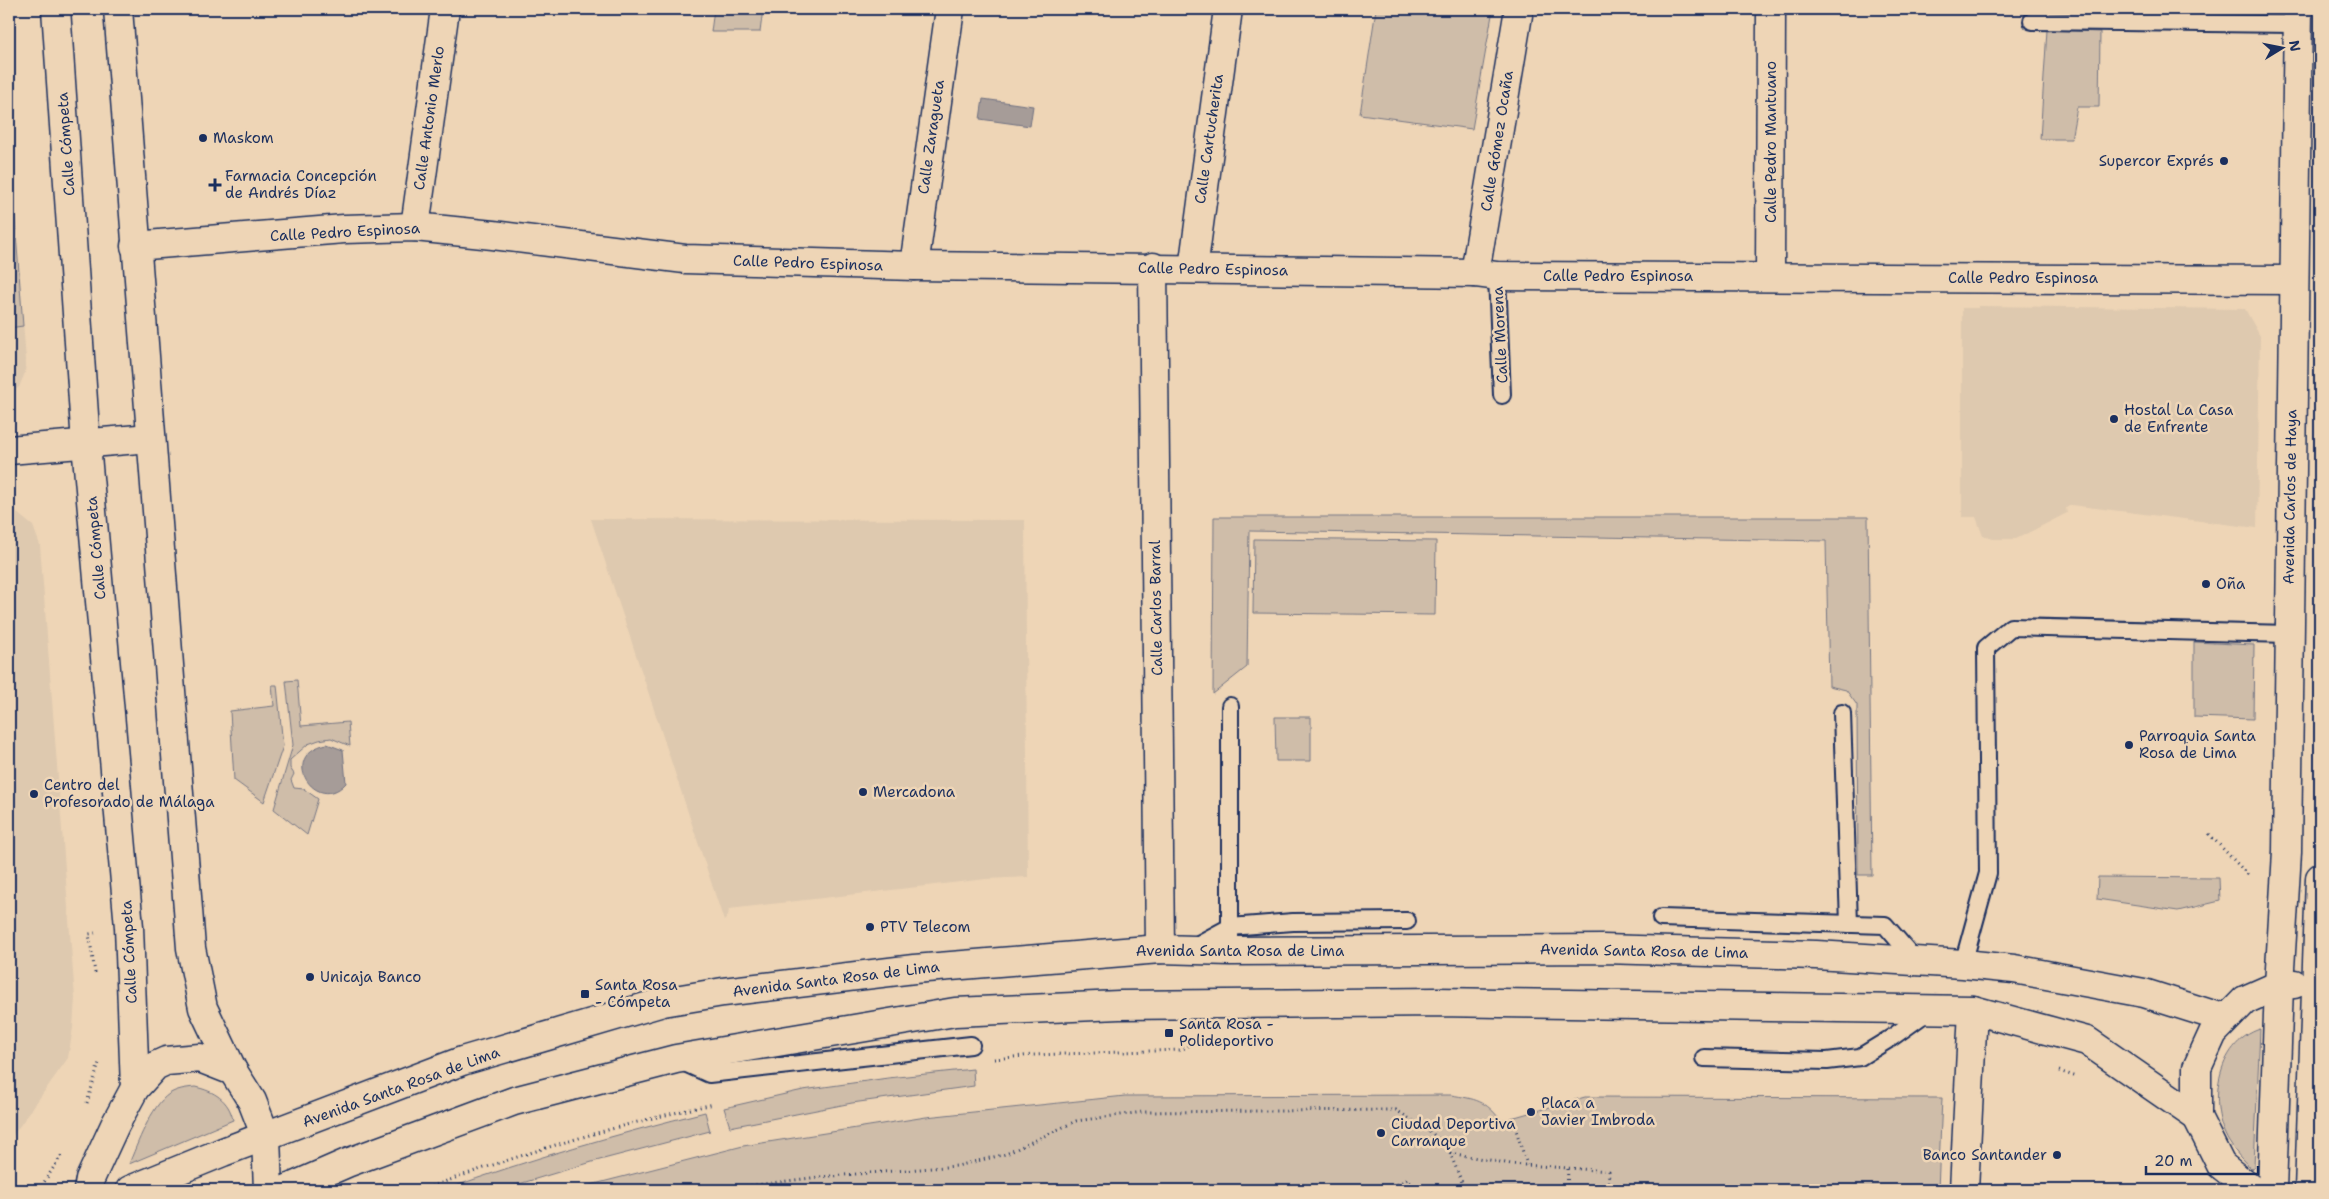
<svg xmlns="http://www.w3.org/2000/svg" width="2329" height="1199" font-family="'Shantell Sans',sans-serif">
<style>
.built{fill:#dec9af}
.green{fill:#cfbda9;stroke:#757684}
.water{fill:#a69c98;stroke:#6e7081}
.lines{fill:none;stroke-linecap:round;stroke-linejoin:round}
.lane-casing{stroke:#1b2f5e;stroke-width:20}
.street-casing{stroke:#1b2f5e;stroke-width:31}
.secondary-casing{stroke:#1b2f5e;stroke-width:31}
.primary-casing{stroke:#1b2f5e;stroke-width:31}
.path{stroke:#1b2f5e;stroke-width:3;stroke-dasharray:1 4;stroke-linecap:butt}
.lane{stroke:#eed5b6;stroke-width:16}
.street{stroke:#eed5b6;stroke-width:28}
.secondary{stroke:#eed5b6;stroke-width:28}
.primary{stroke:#eed5b6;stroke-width:28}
.poi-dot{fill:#1b2f5e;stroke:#eed5b6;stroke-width:2}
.labels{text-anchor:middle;stroke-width:5;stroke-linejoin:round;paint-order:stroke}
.street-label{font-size:15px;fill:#1b2f5e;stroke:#eed5b6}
.poi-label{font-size:15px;fill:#1b2f5e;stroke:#eed5b6;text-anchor:start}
</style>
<rect width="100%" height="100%" fill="#eed5b6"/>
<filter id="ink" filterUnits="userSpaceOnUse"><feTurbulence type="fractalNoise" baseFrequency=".02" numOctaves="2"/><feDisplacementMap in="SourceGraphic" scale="10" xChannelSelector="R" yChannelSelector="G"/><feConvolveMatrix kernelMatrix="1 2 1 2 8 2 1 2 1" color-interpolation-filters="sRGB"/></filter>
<g filter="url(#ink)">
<g class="built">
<polygon points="9,140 26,360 25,373 19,387 9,396"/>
<polygon points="1978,306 2245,309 2260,336 2257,528 2071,505 2066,508 2067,513 2016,539 1993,539 1983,536 1976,517 1962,517 1962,308 1978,308"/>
<polygon points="9,512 17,513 33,526 40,545 75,998 73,1028 68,1058 9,1141"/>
<polygon points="591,519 1025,520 1028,877 986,879 729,909 728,916 724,921"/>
</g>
<g class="green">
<polygon points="714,9 763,9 760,32 711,32"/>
<polygon points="1376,9 1493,9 1472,129 1360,114"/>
<polygon points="2047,30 2100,32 2099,107 2077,107 2071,139 2040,139"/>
<polygon points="9,140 23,326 9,328"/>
<polygon points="1214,517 1868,517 1872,875 1858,875 1857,705 1846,690 1829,686 1826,541 1249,531 1247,667 1213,694"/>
<polygon points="1254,539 1436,541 1435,615 1253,613"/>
<polygon points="2194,642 2254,645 2253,719 2194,717"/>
<polygon points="297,680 301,726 348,722 350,746 331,738 319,740 308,744 290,760 290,768 294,774 291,780 294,788 304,789 318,799 307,835 274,809 293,745 286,681"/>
<polygon points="272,685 277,685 283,746 264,802 234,780 230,711 274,706"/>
<polygon points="1275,717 1311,717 1311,761 1276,761"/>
<polygon points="2098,877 2219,878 2220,901 2178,911 2097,899"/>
<polygon points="9,878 14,941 9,942"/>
<path d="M 2260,1029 L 2254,1166 L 2252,1169 C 2243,1161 2235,1152 2229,1142 C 2207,1106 2216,1043 2260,1029 Z"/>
<polygon points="973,1069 974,1086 852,1103 730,1127 724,1108 803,1090 888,1078"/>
<path d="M 195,1087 C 214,1091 229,1100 233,1120 L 129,1164 C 137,1145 151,1106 169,1094 C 177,1089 185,1088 195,1087 Z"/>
<path d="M 1451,1095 C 1475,1099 1486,1100 1501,1121 L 1585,1097 L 1942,1098 L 1938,1190 L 571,1190 L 743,1146 L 926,1117 L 1125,1096 Z"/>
<path d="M 705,1112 L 710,1131 L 592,1162 L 499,1190 L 444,1190 C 530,1159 617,1134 705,1112 Z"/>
</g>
<g class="water">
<polygon points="983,99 1033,106 1030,126 980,119"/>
<path d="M 327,744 L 343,750 L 346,783 C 317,816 276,755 327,744 Z"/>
</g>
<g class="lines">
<defs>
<g id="lane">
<polyline points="2032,21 2297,24"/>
<polyline points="1497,276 1502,395"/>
<polyline points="1842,713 1849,924"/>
<polyline points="1661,918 1885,925 1917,962"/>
<polyline points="1193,947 1230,927 1293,922 1407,921"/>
<polyline points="1230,951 1230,706"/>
<polyline points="1963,964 1988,873 1986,648 2011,627 2289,634"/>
<polyline points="1704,1058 1827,1061 1860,1057 1891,1038 1930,1010"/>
<polyline points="678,1060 709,1074 971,1045"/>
</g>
<g id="street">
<polyline points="415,227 445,9"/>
<polyline points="135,246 344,229 415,227 493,235 685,259 914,266 1475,273 1497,276 2293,280"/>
<polyline points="914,266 950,9"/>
<polyline points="1153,267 1160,949"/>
<polyline points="1193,269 1228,9"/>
<polyline points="1475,273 1519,9"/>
<polyline points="1770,276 1771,9"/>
<polyline points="9,450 150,438"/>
<polyline points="1964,1190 1973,1010"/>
</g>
<g id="secondary">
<polyline points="56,9 86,444 129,927 135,1088"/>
<polyline points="118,9 191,948 203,1008 233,1071"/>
</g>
<g id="primary">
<polyline points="88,1190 90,1179 115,1125 135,1088 155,1066 166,1061 200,1058 233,1071 252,1101 266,1137 268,1190"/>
<polyline points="130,1190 223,1152 462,1061 663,1002 723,992 914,969 1160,949 1230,951 1603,949 1816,955 1963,964 2014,969 2144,993 2220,1017 2231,1014"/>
<polyline points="285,1190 347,1163 514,1101 676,1059 955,1012 1119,1005 1437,1002 1973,1010 2087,1041 2197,1117"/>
<polyline points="2252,1190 2221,1165 2197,1117 2197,1068 2213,1033 2245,1000 2279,985 2294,984"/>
<polyline points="2272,1190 2279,985 2287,852 2298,9"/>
<polyline points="2309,1190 2320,878"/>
</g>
</defs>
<use href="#lane" class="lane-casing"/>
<use href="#street" class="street-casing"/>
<use href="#secondary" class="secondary-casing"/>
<use href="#primary" class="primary-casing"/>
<g class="path">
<polyline points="2209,834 2249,876"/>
<polyline points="95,973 89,934 95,933"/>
<polyline points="994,1059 1033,1055 1181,1050 1200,1039"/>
<polyline points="2059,1071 2077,1077"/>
<polyline points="87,1103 99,1063"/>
<polyline points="1512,1117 1527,1165"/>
<polyline points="1450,1153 1511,1164 1609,1171 1608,1190"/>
<polyline points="39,1190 63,1153"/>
<path d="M 422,1190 C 517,1155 615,1125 714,1104"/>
<polyline points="716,1190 819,1177 957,1166 1006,1154 1076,1121 1143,1112 1396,1110 1433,1134 1450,1153 1465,1190"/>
<polyline points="1390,1190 1390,1188 1408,1179 1417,1190"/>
<polyline points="1567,1190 1568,1168"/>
</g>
<use href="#lane" class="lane"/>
<use href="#street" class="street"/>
<use href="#secondary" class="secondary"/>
<use href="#primary" class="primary"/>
</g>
</g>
<g class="poi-dot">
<circle cx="203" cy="138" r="5"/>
<circle cx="2224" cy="161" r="5"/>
<path d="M212.5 177.5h5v5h5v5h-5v5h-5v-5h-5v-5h5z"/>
<circle cx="2114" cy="419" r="5"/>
<circle cx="2206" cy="584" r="5"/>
<circle cx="2129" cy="745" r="5"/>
<circle cx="863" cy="792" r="5"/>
<circle cx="34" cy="794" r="5"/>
<circle cx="870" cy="927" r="5"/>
<circle cx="310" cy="977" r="5"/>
<rect x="580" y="989" width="10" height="10" rx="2.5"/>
<rect x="1164" y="1028" width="10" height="10" rx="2.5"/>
<circle cx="1531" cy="1112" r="5"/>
<circle cx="1381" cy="1133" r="5"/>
<circle cx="2057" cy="1155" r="5"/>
</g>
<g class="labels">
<g class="street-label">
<text transform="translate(429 118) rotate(-82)" y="5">Calle Antonio Merlo</text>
<text transform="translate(931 137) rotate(-82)" y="5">Calle Zaragueta</text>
<text transform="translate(1209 139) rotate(-82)" y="5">Calle Cartucherita</text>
<text transform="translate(1497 141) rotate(-81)" y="5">Calle Gómez Ocaña</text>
<text transform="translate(1771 142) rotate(-90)" y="5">Calle Pedro Mantuano</text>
<text transform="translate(66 144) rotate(-94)" y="5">Calle Cómpeta</text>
<text transform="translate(345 232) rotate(-3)" y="5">Calle Pedro Espinosa</text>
<text transform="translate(808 263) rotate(2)" y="5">Calle Pedro Espinosa</text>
<text transform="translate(1213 269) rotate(1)" y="5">Calle Pedro Espinosa</text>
<text x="1618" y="281">Calle Pedro Espinosa</text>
<text x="2023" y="283">Calle Pedro Espinosa</text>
<text transform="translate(1500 335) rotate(-93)" y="5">Calle Morena</text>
<text transform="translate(2290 497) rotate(-89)" y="5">Avenida Carlos de Haya</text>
<text transform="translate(96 548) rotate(-95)" y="5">Calle Cómpeta</text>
<text transform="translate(1156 608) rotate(-91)" y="5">Calle Carlos Barral</text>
<text x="1240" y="956">Avenida Santa Rosa de Lima</text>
<text transform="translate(1644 951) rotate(1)" y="5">Avenida Santa Rosa de Lima</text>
<text transform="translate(129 952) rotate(-93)" y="5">Calle Cómpeta</text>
<text transform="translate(836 979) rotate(-7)" y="5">Avenida Santa Rosa de Lima</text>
<text transform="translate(401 1087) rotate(-20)" y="5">Avenida Santa Rosa de Lima</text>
</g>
<g class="poi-label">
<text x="213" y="143">Maskom</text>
<text x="2214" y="166" text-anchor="end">Supercor Exprés</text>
<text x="225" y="181">Farmacia Concepción<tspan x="225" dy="17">de Andrés Díaz</tspan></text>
<text x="2124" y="415">Hostal La Casa<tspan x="2124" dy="17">de Enfrente</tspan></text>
<text x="2216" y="589">Oña</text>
<text x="2139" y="741">Parroquia Santa<tspan x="2139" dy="17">Rosa de Lima</tspan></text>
<text x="44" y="790">Centro del<tspan x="44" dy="17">Profesorado de Málaga</tspan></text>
<text x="873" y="797">Mercadona</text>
<text x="880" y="932">PTV Telecom</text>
<text x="320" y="982">Unicaja Banco</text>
<text x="595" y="990">Santa Rosa<tspan x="595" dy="17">- Cómpeta</tspan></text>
<text x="1179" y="1029">Santa Rosa -<tspan x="1179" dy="17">Polideportivo</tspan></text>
<text x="1541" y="1108">Placa a<tspan x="1541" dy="17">Javier Imbroda</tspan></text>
<text x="1391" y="1129">Ciudad Deportiva<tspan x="1391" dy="17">Carranque</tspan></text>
<text x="2047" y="1160" text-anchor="end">Banco Santander</text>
</g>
</g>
<rect width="2329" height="1199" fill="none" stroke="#eed5b6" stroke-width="30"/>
<rect x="15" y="15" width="2299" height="1169" fill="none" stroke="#1b2f5e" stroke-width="2" filter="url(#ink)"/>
<g transform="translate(2282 48) rotate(80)" stroke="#eed5b6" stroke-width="4" paint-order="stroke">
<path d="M0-4L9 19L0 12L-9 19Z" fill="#1b2f5e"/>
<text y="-8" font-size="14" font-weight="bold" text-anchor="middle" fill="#1b2f5e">N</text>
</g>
<path d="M2146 1166v8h112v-8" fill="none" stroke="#1b2f5e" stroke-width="2.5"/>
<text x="2154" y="1166" font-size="15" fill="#1b2f5e" stroke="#eed5b6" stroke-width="4" paint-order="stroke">20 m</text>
</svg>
